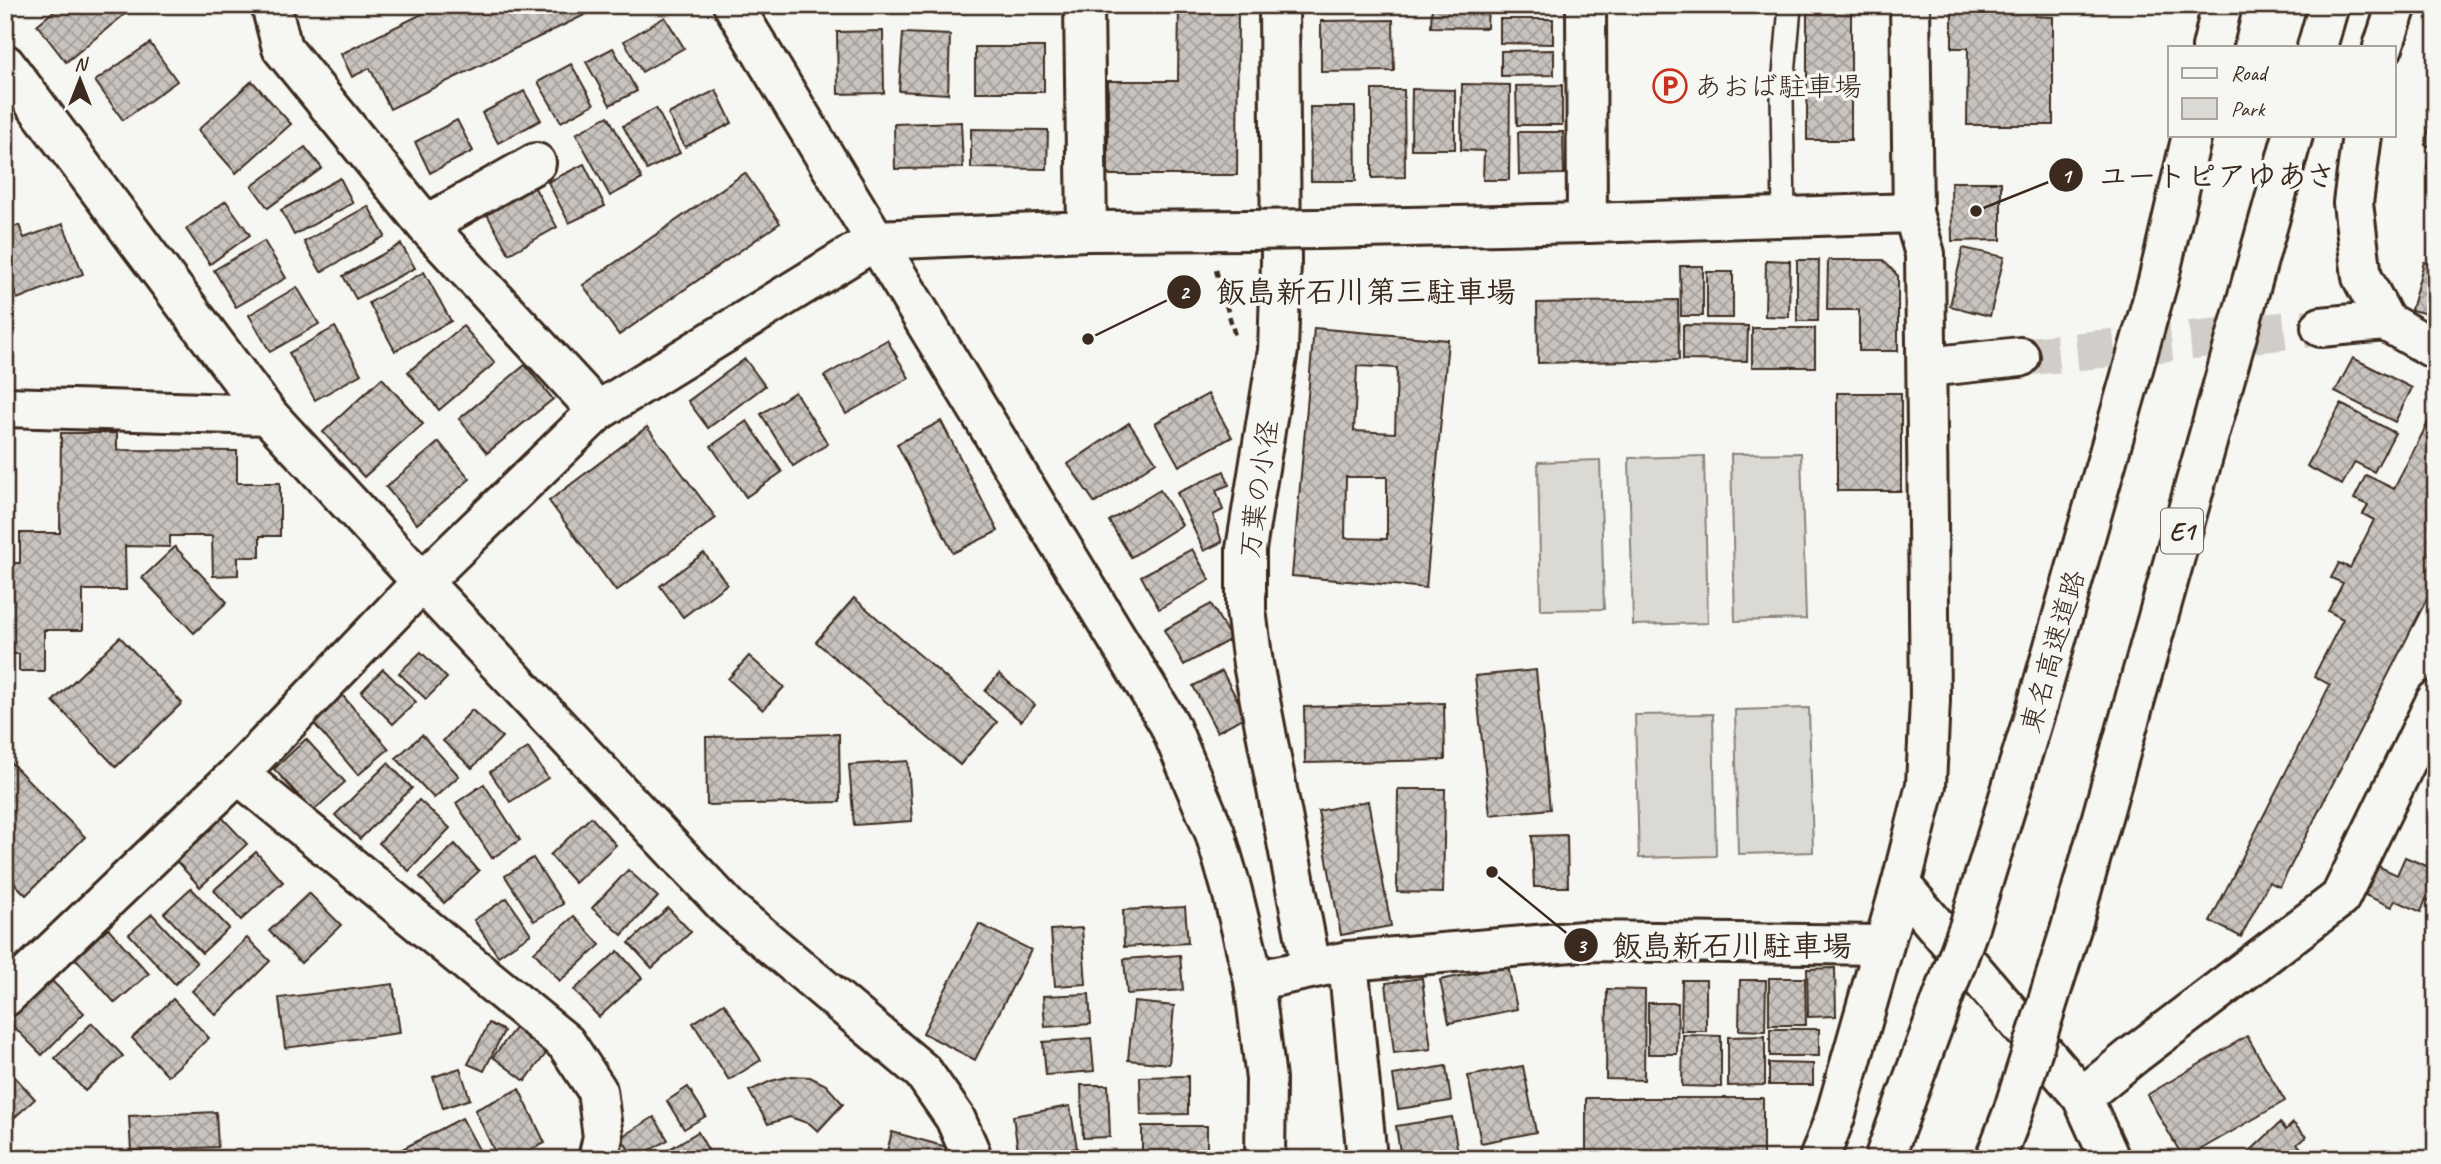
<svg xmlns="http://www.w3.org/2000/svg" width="2441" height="1164" font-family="Caveat,'Klee One',sans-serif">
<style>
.green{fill:#dad9d3;stroke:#8a8278;stroke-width:2}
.building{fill:url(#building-cross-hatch);stroke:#3b2a1e;stroke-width:2;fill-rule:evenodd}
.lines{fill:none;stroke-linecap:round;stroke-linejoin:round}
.street-tunnel{stroke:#d1cdc8;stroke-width:38;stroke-dasharray:38 19;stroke-linecap:butt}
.lane-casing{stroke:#3b2a1e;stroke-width:26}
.street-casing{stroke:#3b2a1e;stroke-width:44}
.secondary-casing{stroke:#3b2a1e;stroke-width:44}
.highway-casing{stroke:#3b2a1e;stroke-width:44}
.path{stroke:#3b2a1e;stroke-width:4.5;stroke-dasharray:7 5;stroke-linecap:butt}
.lane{stroke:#f6f6f2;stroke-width:21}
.street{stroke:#f6f6f2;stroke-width:38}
.secondary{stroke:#f6f6f2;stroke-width:38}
.highway{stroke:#f6f6f2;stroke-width:38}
.secondary-bridge-casing{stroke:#3b2a1e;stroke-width:44;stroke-linecap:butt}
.highway-bridge-casing{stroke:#3b2a1e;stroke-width:44;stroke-linecap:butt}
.secondary-bridge{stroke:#f6f6f2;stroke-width:38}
.highway-bridge{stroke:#f6f6f2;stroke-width:38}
.labels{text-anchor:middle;stroke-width:7;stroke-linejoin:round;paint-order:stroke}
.shield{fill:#f6f6f2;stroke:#73675e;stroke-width:2}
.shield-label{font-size:26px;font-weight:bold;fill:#3b2a1e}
.poi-label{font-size:28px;fill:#3b2a1e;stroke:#f6f6f2;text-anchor:start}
.street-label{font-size:28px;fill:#3b2a1e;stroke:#f6f6f2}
.leader{fill:none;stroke:#3b2a1e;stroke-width:2.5}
.callout-dot{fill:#3b2a1e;stroke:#f6f6f2;stroke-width:2.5}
.mark-label{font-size:21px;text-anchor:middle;font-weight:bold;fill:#fff}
.callout-label{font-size:30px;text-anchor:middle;font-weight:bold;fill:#3b2a1e;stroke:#f6f6f2;stroke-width:7;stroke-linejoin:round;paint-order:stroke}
</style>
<defs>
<pattern id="building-cross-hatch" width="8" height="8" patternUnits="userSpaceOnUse" patternTransform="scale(1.75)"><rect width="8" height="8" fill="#c8c3be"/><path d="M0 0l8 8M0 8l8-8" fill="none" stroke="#a49f9a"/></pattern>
</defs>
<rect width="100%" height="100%" fill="#f6f6f2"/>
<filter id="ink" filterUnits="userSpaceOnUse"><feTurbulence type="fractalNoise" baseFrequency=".0143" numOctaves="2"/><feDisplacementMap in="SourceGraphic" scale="14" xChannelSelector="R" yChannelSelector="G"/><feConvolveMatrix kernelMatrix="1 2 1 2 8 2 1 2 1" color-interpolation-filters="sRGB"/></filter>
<g filter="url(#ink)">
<g class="green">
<polygon points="1801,453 1806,619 1735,621 1731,454"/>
<polygon points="1704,456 1708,623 1633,625 1629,458"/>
<polygon points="1600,460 1604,609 1541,610 1538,462"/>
<polygon points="1809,708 1813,852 1738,854 1735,710"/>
<polygon points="1713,714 1716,856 1639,858 1635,715"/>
</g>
<g class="building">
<polygon points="61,5 128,5 131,9 66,62 37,25"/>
<polygon points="440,5 605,5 390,109 370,68 352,77 341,54"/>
<polygon points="1179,5 1238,5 1237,175 1108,175 1108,81 1178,81"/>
<polygon points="1432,5 1488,5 1487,28 1431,27"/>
<rect x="1494" y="5" width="52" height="1"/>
<polygon points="1952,5 2035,5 2035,16 2053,17 2053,125 1967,125 1968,48 1952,48"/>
<rect x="1807" y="9" width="44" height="131"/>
<polygon points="665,17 684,48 642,72 624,41"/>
<polygon points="1500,19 1553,19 1553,44 1500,43"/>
<polygon points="1393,20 1394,71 1321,72 1321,21"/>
<polygon points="883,31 884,93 838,94 837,32"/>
<polygon points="903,33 950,35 948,94 899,91"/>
<polygon points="150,43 177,81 123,120 95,81"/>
<rect x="975" y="47" width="69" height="45"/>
<polygon points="613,48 637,91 610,105 586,62"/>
<polygon points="1554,50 1554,75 1501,76 1501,51"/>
<polygon points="571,64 594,104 561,122 538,82"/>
<polygon points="252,81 291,124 236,173 198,130"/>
<polygon points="1462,84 1510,85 1509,180 1483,180 1484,151 1461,150"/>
<polygon points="1562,85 1562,125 1517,125 1516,86"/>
<polygon points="1412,89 1455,90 1455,149 1411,149"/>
<polygon points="716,90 732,123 685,147 668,114"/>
<polygon points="1372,90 1404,90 1405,177 1372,178"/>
<polygon points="524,91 541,120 498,143 482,113"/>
<polygon points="1310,107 1355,107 1356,181 1311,181"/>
<polygon points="656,108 680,153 647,170 623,126"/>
<polygon points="608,116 642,179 610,196 576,134"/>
<polygon points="457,120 473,151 430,173 415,142"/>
<polygon points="961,122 963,168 895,169 894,124"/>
<polygon points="2429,128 2436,130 2436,172 2427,169 2432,147 2425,145"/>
<polygon points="971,129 1048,130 1047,169 971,168"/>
<polygon points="1518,132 1563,132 1564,174 1519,175"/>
<polygon points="305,147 322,168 268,208 252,186"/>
<polygon points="584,164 605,206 569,223 548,182"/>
<polygon points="745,173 780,223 619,335 583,285"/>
<polygon points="340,178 353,203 294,235 281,210"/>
<polygon points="1951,182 2001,182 2001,240 1952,241"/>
<polygon points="532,183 557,227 509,254 484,209"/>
<polygon points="226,201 250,235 210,264 186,229"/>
<polygon points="368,206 385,236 321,272 304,242"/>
<polygon points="63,224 83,274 17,299 10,279 5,280 5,230 19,225 24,238"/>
<polygon points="264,241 286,278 236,307 214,270"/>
<polygon points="401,244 415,268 356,299 343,276"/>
<polygon points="1963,248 2004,257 1990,316 1950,306"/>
<polygon points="1766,260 1790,261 1789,317 1765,316"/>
<polygon points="1797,260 1819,260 1818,321 1797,321"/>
<polygon points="1828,260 1883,260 1898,276 1898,351 1859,351 1859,310 1827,310"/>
<polygon points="2424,262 2435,265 2436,263 2436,316 2411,310"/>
<polygon points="1680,266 1703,266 1703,316 1681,316"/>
<polygon points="424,272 451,321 395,351 369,303"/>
<rect x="1707" y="272" width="26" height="46"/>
<polygon points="297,287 319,324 270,352 249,315"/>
<polygon points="1678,300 1679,360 1538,363 1537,303"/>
<polygon points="1683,325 1748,326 1747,361 1683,360"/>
<polygon points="463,326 495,363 439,410 408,372"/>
<polygon points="335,327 361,374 315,400 289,353"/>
<path d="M 1314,328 L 1448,340 L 1426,588 L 1292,576 ZM 1357,366 L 1397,368 L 1395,433 L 1354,431 ZM 1346,477 L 1387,477 L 1387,539 L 1345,538 Z"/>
<rect x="1752" y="328" width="63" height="39"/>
<polygon points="887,340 909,378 846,414 824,376"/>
<polygon points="2353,358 2412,388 2395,422 2335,392"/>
<polygon points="745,359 765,386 708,428 688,401"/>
<polygon points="525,365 553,399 487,453 459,419"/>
<polygon points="382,378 423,424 364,477 323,432"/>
<polygon points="795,392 828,444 793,466 761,414"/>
<rect x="1837" y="393" width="64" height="98"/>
<polygon points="1208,394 1232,437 1179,466 1155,423"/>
<polygon points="2341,404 2395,433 2374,472 2355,462 2342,485 2307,466"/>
<polygon points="2436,407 2436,581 2280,887 2269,882 2241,937 2210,921 2330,685 2314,676 2343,619 2328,611 2343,583 2331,578 2339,563 2350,568 2374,520 2363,514 2368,505 2354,499 2366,475 2394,489"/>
<polygon points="747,421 782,472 746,497 711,446"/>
<polygon points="941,421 998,531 953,553 897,444"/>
<polygon points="1129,423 1156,462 1095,503 1068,464"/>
<polygon points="647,427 716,518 616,591 549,501"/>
<polygon points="61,433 117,433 117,450 237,451 237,483 280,483 280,536 260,536 260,557 238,557 238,575 213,576 212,536 170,536 170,547 125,546 126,590 83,590 83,630 44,630 44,671 19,671 19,654 5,654 5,563 20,563 20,533 60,533"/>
<polygon points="439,442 470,479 417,524 386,487"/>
<polygon points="1224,471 1229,485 1216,490 1223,510 1213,515 1222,542 1204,551 1177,493"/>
<polygon points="1160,490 1182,525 1131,557 1109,521"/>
<polygon points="175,547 227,602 194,633 142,578"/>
<polygon points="1192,549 1210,580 1159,609 1141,576"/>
<polygon points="704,553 727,584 683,617 660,586"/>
<polygon points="854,598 997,722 960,765 816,642"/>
<polygon points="1211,604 1231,639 1184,665 1164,630"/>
<polygon points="120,637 182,703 116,767 53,701"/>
<polygon points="421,652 447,678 426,699 399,673"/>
<polygon points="749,656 784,687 763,710 728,679"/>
<polygon points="383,669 416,702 393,724 361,692"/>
<polygon points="1536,670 1550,809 1490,815 1475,676"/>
<polygon points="1222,671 1246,716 1217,732 1193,686"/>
<polygon points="999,674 1035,705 1021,721 985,691"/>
<polygon points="336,688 389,749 358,775 306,714"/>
<polygon points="1444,703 1445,760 1305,763 1304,707"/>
<polygon points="472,710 502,737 472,768 443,741"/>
<polygon points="839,734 840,802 707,805 706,737"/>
<polygon points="422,735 459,776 434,798 396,758"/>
<polygon points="306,739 345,782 313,811 274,769"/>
<polygon points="528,748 548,778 510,802 490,772"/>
<polygon points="5,757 85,837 26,895 5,874"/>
<polygon points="908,761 912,821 854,825 849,765"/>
<polygon points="388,763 412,788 360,839 335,815"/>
<polygon points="484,784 520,840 492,858 456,803"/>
<polygon points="1398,789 1445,789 1443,893 1397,892"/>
<polygon points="419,800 450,828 409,871 379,843"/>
<polygon points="1368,801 1391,926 1341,935 1318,811"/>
<polygon points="217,812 247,844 200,887 171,855"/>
<polygon points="591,817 616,845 575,883 550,855"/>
<polygon points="1567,835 1568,887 1534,887 1532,836"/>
<polygon points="455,844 479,871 444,903 420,877"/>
<polygon points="256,852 283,882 241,920 214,890"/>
<polygon points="2405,857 2436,870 2436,903 2426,899 2421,912 2395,900 2392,907 2365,895 2378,866 2397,875"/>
<polygon points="533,858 563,904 534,921 505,876"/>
<polygon points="628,870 658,897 622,935 592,908"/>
<polygon points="191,888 229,928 202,953 164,913"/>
<polygon points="309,893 341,925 301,963 269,931"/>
<polygon points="507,898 531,934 498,956 474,920"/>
<polygon points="1185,907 1188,943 1124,947 1123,910"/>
<polygon points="668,908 691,932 652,968 629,943"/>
<polygon points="152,914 197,963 175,984 129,934"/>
<polygon points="574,916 600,945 560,981 534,952"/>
<polygon points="979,924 1031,950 975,1060 923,1033"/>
<polygon points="108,928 149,974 115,1003 74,957"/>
<polygon points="1082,928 1086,984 1055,986 1051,930"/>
<polygon points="247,938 270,961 216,1015 192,991"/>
<polygon points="618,951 642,978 599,1017 574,990"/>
<polygon points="1180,955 1183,990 1127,994 1124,959"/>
<polygon points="1508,966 1517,1009 1449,1023 1440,980"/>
<polygon points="1835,968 1836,1016 1808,1017 1807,969"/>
<polygon points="1422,978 1431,1049 1394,1053 1386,983"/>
<polygon points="1769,978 1805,978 1806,1025 1769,1025"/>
<polygon points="50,979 84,1013 42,1055 8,1021"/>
<polygon points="1682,980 1706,980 1706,1031 1681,1031"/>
<polygon points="1740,980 1766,980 1765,1031 1739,1030"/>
<polygon points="393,984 400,1033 285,1048 279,998"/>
<polygon points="1607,989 1645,990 1644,1080 1606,1079"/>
<polygon points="1089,994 1091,1024 1045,1027 1043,996"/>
<polygon points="173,999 209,1038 168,1076 132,1038"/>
<polygon points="1134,1002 1174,1006 1169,1064 1128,1060"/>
<polygon points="724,1003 761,1060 729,1080 693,1023"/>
<polygon points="1648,1003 1678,1003 1677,1054 1648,1054"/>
<polygon points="92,1023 123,1056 85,1091 55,1058"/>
<polygon points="489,1023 504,1031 484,1071 468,1064"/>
<polygon points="519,1023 551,1047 525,1081 493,1057"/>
<rect x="1770" y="1029" width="49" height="27"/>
<polygon points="1683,1035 1721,1036 1721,1087 1682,1086"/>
<polygon points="1765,1036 1765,1085 1728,1086 1728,1037"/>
<polygon points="2247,1036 2285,1101 2184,1159 2147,1095"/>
<polygon points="1091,1038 1094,1071 1046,1075 1043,1042"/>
<polygon points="1769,1063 1813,1064 1813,1085 1769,1085"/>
<polygon points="5,1066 35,1099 5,1126"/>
<polygon points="1446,1066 1451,1101 1398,1109 1393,1075"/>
<polygon points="1523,1066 1536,1132 1481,1143 1468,1076"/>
<polygon points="460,1068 470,1099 443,1108 433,1077"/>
<polygon points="791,1076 810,1077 826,1085 843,1104 818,1131 810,1124 790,1117 768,1124 749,1091 771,1081"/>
<polygon points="1188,1076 1188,1114 1141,1115 1140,1077"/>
<polygon points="1081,1085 1108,1085 1110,1137 1083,1138"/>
<polygon points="688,1087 706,1116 684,1129 667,1101"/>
<polygon points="519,1089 545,1143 512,1159 498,1159 475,1110"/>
<rect x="1586" y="1098" width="177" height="61"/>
<polygon points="1070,1106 1077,1148 1019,1158 1013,1116"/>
<polygon points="216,1112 218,1147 131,1151 129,1116"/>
<polygon points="654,1117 668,1140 634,1159 621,1137"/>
<polygon points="1452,1117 1459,1159 1401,1159 1396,1126"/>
<polygon points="462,1118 484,1159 383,1159"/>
<polygon points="2280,1123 2286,1130 2293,1123 2306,1137 2297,1144 2312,1159 2254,1159 2248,1153"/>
<rect x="1142" y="1126" width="65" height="33"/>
<polygon points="698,1132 713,1159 653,1159"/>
<polygon points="892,1132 954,1149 951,1159 885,1159"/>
<polygon points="270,1156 270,1159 231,1159"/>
</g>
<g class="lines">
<polyline class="street-tunnel" points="2020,357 2321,327"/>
<defs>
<polyline id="lane" points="1784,216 1782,97 1790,7"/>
<g id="street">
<polyline points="271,5 282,48 426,225 598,411"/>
<polyline points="1084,5 1087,231"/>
<polyline points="1279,5 1281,262 1278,350 1246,549 1246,610 1253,664 1311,967"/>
<polyline points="1586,5 1587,223"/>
<polyline points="2383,47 2397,5"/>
<polyline points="5,64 268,415"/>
<polyline points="2362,135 2353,203 2362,277 2385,321 2436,350"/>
<polyline points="426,225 536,163"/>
<polyline points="2321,327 2385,321"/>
<polyline points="1927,367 2020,357"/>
<polyline points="5,407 268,415 422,582 730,910 923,1072 955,1118 970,1152 971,1159"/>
<polyline points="238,774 566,1043 597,1090 603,1137 598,1159"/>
<polyline points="1901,885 2082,1097 2110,1159"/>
<polyline points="1348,961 1367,1159"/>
<polyline points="1254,981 1348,961 1583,941 1883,945"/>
<polyline points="5,997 238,774 422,582 598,411 876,240"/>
<polyline points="2082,1097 2135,1054 2340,898 2436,700"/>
<polyline points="1819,1159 1835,1117 1901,885 1926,785 1930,700 1925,254 1913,213"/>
</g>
<g id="secondary">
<polyline points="733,5 1169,724 1215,833 1232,891 1254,981 1266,1079 1265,1159"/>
<polyline points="1317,229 1587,223 1913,213 1910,5"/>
<polyline points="876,240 1087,231 1252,230"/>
</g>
<g id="highway">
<polyline points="2212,47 2222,5"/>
<polyline points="2317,47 2329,5"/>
<polyline points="2037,706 2158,281 2192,135"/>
<polyline points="2071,928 2293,135"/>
</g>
</defs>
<use href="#lane" class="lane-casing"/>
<use href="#street" class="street-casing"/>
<use href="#secondary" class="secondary-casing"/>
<use href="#highway" class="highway-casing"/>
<polyline class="path" points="1216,270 1236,339"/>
<use href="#lane" class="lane"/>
<use href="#street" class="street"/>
<use href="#secondary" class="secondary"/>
<use href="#highway" class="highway"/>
<defs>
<polyline id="secondary-bridge" points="1252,230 1317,229"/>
<g id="highway-bridge">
<polyline points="1884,1159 1969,927 2037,706"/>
<polyline points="1995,1159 2012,1115 2071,928"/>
</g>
</defs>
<use href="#secondary-bridge" class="secondary-bridge-casing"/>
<use href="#highway-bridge" class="highway-bridge-casing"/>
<use href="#secondary-bridge" class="secondary-bridge"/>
<use href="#highway-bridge" class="highway-bridge"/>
</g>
</g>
<defs>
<symbol id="parking-ring" viewBox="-11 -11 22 22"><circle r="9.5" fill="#f6f6f2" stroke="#c8321e" stroke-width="1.5"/><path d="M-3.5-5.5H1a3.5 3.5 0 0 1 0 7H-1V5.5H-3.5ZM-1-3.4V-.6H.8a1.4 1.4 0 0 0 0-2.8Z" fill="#c8321e"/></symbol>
</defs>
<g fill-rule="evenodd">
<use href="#parking-ring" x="1651" y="67" width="38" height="38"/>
</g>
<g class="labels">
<rect class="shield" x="2161" y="508.5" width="42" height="45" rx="5"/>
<g class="shield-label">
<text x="2182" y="540">E1</text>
</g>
<g class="poi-label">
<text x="1694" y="96">あおば駐車場</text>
</g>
<g class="street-label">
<text transform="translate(1258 489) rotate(-82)" y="10">万葉の小径</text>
<text transform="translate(2052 651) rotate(-74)" y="10">東名高速道路</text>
</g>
</g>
<path class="leader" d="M1976 211L2066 175M1088 339L1184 292M1492 872L1581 945"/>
<g class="callout-dot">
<circle cx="1976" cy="211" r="7"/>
<circle cx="1088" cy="339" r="7"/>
<circle cx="1492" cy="872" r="7"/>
<circle cx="2066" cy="175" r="18"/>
<circle cx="1184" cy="292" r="18"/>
<circle cx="1581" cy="945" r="18"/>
</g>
<g class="mark-label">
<text x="2066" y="183">1</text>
<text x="1184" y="299">2</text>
<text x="1581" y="953">3</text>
</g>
<g class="callout-label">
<text x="2217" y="186">ユートピアゆあさ</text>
<text x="1366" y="302">飯島新石川第三駐車場</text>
<text x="1732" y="956">飯島新石川駐車場</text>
</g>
<rect width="2441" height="1164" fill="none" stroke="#f6f6f2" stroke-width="28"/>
<rect x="14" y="14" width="2413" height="1136" fill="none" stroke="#3b2a1e" stroke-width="2.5" filter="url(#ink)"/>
<rect x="2168" y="46" width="228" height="91" fill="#f6f6f2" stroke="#aba49d" stroke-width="2"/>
<rect x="2182" y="68" width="35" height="10" fill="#f6f6f2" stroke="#aba49d" stroke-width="2"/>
<text x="2231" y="80" font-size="21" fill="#3b2a1e">Road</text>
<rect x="2182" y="98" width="35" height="21" fill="#dad9d3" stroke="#aba49d" stroke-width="2"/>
<text x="2231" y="116" font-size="21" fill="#3b2a1e">Park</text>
<g transform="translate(80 80)" stroke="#f6f6f2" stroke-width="5" paint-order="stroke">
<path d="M0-5L12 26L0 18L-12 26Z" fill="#3b2a1e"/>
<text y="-10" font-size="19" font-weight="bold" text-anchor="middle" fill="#3b2a1e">N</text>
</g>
</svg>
